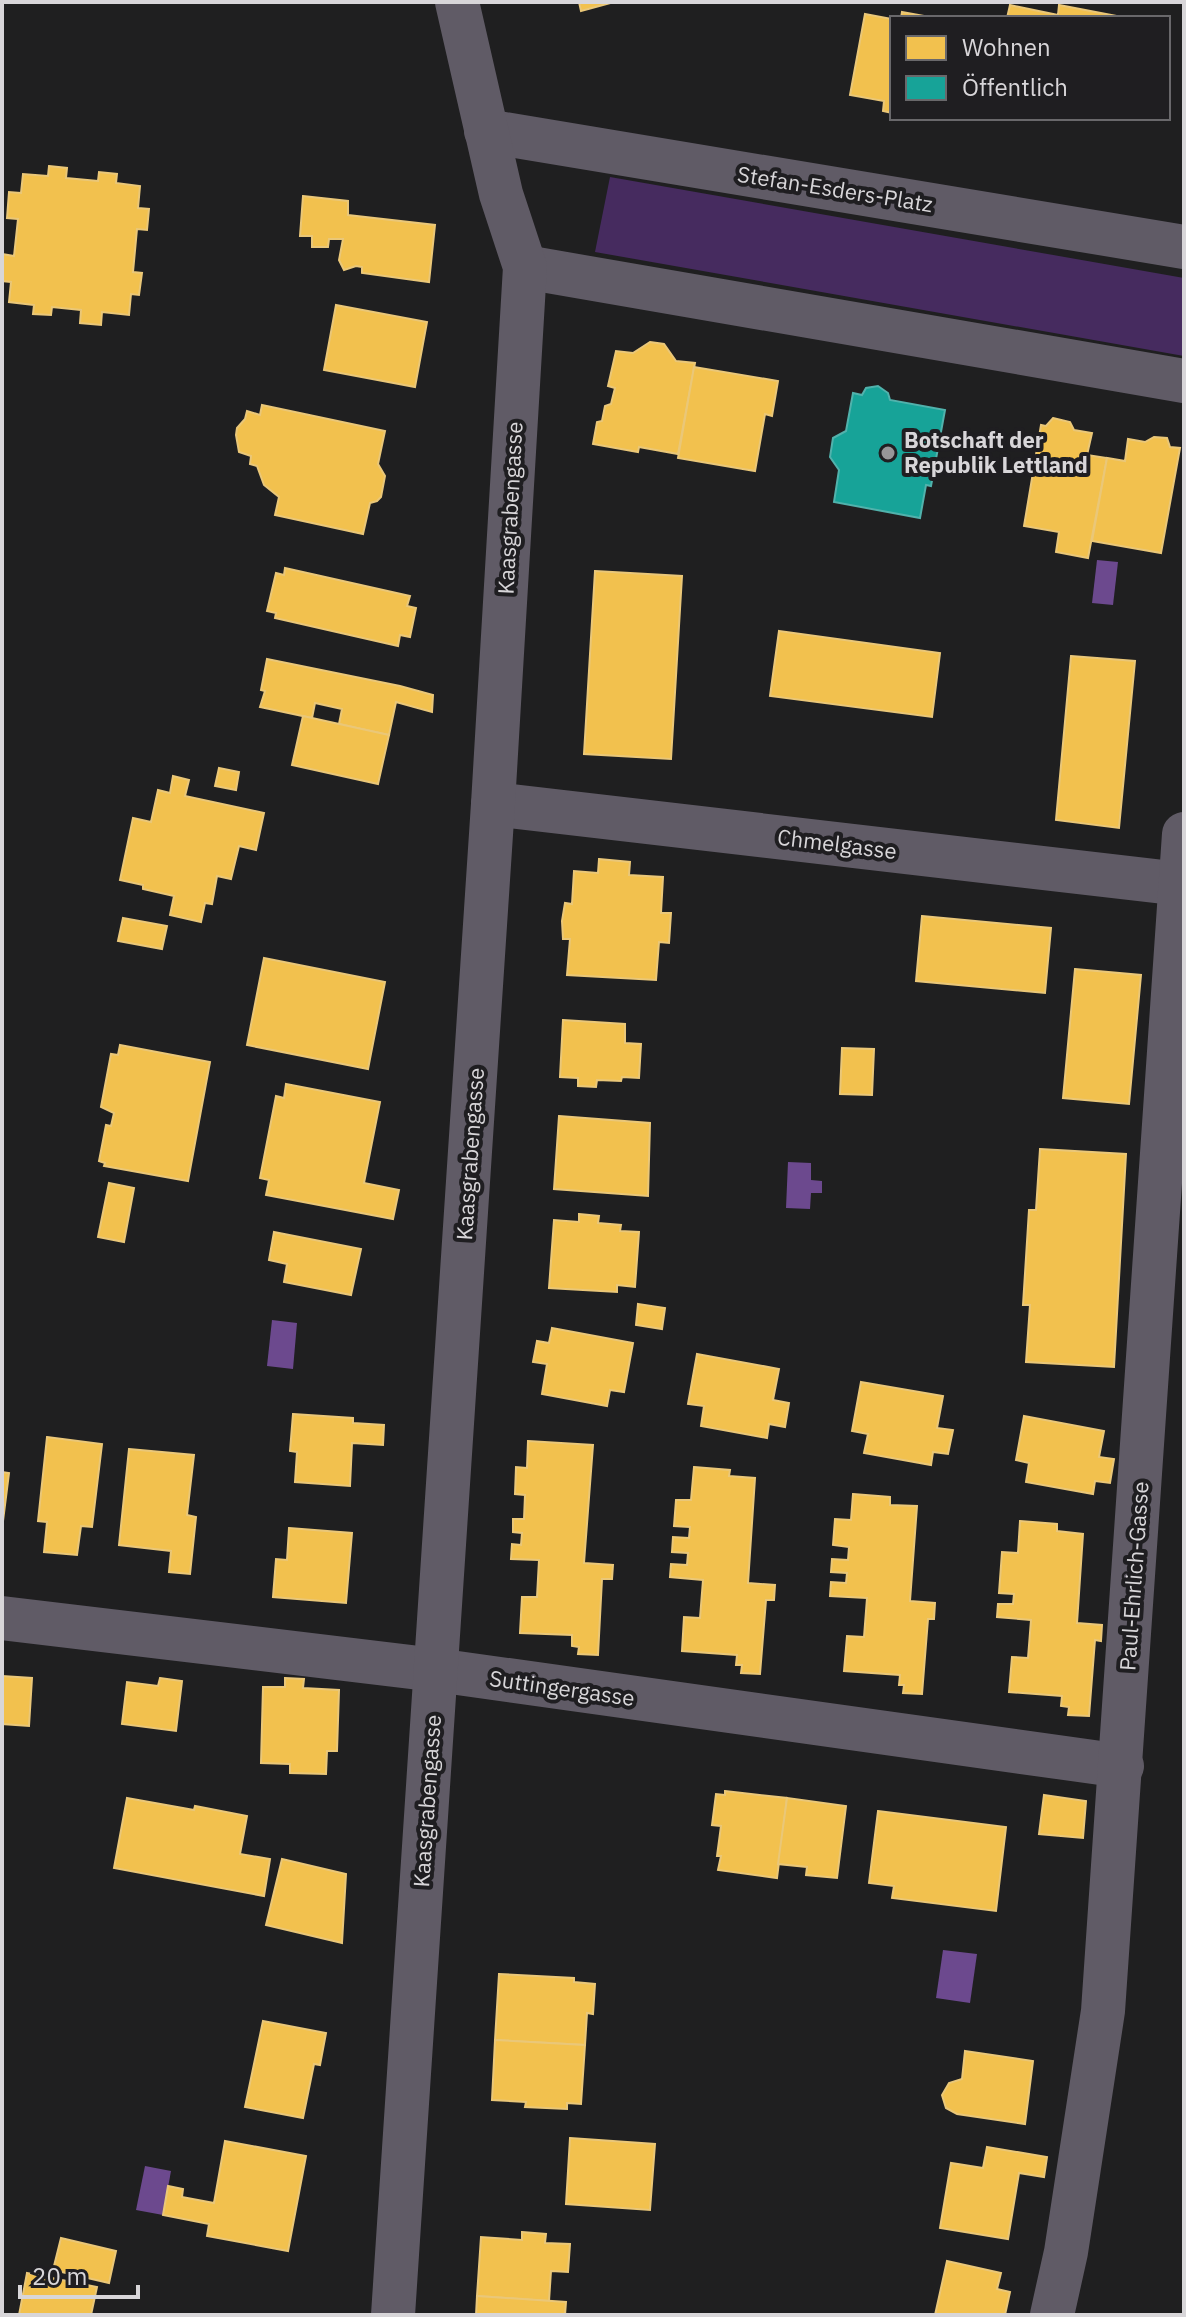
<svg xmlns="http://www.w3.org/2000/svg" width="1186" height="2317" font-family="'IBM Plex Sans',sans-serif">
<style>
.green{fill:#462b5f}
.water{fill:#6c498e}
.homes{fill:#f2c14e;stroke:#eac778;stroke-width:2}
.public{fill:#17a398;stroke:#51b2ac;stroke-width:2}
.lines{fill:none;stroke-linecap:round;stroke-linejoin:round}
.minor{stroke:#605b66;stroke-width:44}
.poi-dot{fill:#979698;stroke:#1f1e21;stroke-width:3}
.labels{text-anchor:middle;stroke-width:8;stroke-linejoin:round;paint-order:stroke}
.street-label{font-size:22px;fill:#d8d6d9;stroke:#1f1e21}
.poi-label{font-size:22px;font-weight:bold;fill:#d8d6d9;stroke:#1f1e21;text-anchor:start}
</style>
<rect width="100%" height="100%" fill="#1f1f20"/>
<polygon class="green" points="610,177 1184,278 1184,356 595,252"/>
<g class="water">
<polygon points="1097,560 1118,562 1113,605 1092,603"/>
<polygon points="788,1162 811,1163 811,1180 822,1181 822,1193 811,1193 810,1209 786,1208"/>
<polygon points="272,1320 297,1323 293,1369 267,1366"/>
<polygon points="943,1950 977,1954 970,2003 936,1998"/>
<polygon points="145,2166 171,2171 163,2215 136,2210"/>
</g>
<g class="homes">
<polygon points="579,2 614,2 581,11"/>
<polygon points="1010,5 1058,15 1059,5 1117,16 1117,18 1007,18"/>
<polygon points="902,12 935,18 901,18"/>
<polygon points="865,14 892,19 892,113 883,111 884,101 850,95"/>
<polygon points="49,166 67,168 66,178 98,181 99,172 117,174 116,183 140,186 138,208 149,209 147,230 137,229 133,272 142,273 139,295 131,294 129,315 102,312 101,325 80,323 81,310 52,307 51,315 33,314 34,305 9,302 11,282 2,281 2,254 14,256 18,219 7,218 9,192 21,193 23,174 48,176"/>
<polygon points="303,196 348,201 348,215 435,225 429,282 362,273 362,267 356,266 344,270 339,260 343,239 329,239 328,247 312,247 312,236 300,236"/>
<polygon points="336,305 427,322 415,387 324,370"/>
<polygon points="650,342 664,344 676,361 695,363 678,454 639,447 638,452 593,444 597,422 602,421 605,406 611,404 615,388 608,386 616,351 633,353"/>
<polygon points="694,367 778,381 772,416 765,414 755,471 678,458"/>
<polygon points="262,405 385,431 378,464 385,476 381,497 377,501 370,503 363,534 275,515 279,497 264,485 257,466 250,464 251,456 239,452 236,435 237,428 245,419 247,411 260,415"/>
<polygon points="1053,418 1070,422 1074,430 1092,433 1087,455 1107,458 1088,558 1056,552 1059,532 1024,526 1041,425 1046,426"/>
<polygon points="1154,437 1167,438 1170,447 1180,448 1161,553 1092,541 1107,458 1125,461 1128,439 1145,442"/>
<polygon points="285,568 410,596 407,606 416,608 410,637 400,635 398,646 275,618 276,613 267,611 276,573 284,575"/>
<polygon points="595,571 682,576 671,759 584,754"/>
<polygon points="779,631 940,653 932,717 770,696"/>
<polygon points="1071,656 1135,661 1119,828 1056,820"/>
<polygon points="267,659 400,686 433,695 432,712 396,702 389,735 339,724 342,709 315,703 312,718 260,707 265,691 261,690"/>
<polygon points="303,716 389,735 378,784 292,765"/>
<polygon points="219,768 239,772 236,790 215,786"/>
<polygon points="173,776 189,780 185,796 264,813 256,850 239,846 231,879 217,876 212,904 205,903 201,922 170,915 174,896 143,889 143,885 120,880 133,818 151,822 158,790 170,793"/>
<polygon points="599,859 630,862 629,875 663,877 661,913 671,913 669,943 659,942 656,980 567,975 570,939 563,939 562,921 565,903 572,904 574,871 598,873"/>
<polygon points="922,916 1051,928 1045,993 916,981"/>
<polygon points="123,918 167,926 162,949 118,941"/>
<polygon points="264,958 385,982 368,1069 247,1045"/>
<polygon points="1075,969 1141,975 1129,1104 1063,1098"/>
<polygon points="563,1020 625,1024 625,1043 641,1044 639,1078 622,1077 621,1081 597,1080 596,1087 578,1086 578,1078 560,1077"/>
<polygon points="120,1045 210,1062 188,1181 104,1166 105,1163 99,1161 106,1125 111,1126 114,1113 101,1107 111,1054 118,1055"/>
<polygon points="842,1048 874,1049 872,1095 840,1094"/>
<polygon points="286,1084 380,1102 364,1183 399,1190 393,1219 266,1195 269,1180 260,1178 276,1096 284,1098"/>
<polygon points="559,1116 650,1123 648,1196 554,1189"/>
<polygon points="1040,1149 1126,1154 1114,1367 1026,1362 1030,1305 1023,1305 1029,1210 1036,1210"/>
<polygon points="109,1183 134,1188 124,1242 98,1237"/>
<polygon points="579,1214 599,1216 598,1223 621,1225 620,1231 639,1232 635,1287 617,1285 617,1292 549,1288 554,1220 579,1222"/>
<polygon points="274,1232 361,1249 351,1295 284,1282 287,1264 269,1260"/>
<polygon points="638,1304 665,1308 662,1329 636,1325"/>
<polygon points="552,1328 633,1343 624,1392 610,1390 607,1406 542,1394 547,1364 533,1362 537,1341 549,1343"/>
<polygon points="697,1354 779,1369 773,1400 789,1403 785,1427 769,1424 767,1438 701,1426 704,1406 688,1404"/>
<polygon points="861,1382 943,1396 937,1428 953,1430 948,1454 933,1452 931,1465 864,1453 868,1434 852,1431"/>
<polygon points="293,1414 353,1418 353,1423 384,1425 383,1445 352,1443 350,1486 295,1482 297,1452 290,1451"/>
<polygon points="1024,1416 1104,1431 1099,1457 1114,1459 1110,1483 1095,1481 1093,1494 1026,1482 1029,1463 1016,1460"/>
<polygon points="47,1437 102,1444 92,1527 81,1526 77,1555 44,1552 47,1522 38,1521"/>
<polygon points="528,1441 593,1445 584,1563 613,1565 612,1579 602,1579 598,1655 578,1654 579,1647 572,1646 572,1635 520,1633 522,1597 537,1597 539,1560 511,1559 512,1544 521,1545 522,1533 513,1532 513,1519 524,1519 525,1495 515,1494 516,1467 527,1468"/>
<polygon points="129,1449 194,1455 187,1515 196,1517 190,1574 169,1572 171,1551 119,1545"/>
<polygon points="694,1467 730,1470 729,1476 755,1478 748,1583 775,1585 774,1600 766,1600 760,1674 741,1673 742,1665 736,1665 737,1655 682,1651 684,1617 700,1618 703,1580 670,1577 671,1564 687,1565 688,1553 672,1552 673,1537 689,1538 690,1527 674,1526 676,1500 691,1500"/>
<polygon points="2,1472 9,1473 2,1529"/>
<polygon points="853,1494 890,1497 890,1505 917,1506 910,1601 935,1603 934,1619 928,1619 922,1694 903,1693 904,1685 899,1685 900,1675 844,1671 847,1636 864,1637 867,1598 830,1596 831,1582 846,1583 847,1573 831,1572 832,1559 848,1560 849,1547 833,1545 835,1519 851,1520"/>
<polygon points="1020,1521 1057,1524 1057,1531 1083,1534 1077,1623 1102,1625 1101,1641 1095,1640 1089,1716 1068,1715 1069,1707 1061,1706 1062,1696 1009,1692 1012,1657 1028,1658 1031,1620 997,1617 998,1604 1013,1604 1014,1594 999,1593 1002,1552 1018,1553"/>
<polygon points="289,1528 352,1533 346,1603 273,1597 276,1559 287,1560"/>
<polygon points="2,1676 32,1678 29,1726 2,1724"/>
<polygon points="160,1678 182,1681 176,1731 122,1724 127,1682 158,1686"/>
<polygon points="285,1678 304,1679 303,1688 339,1690 337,1751 327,1751 326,1774 290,1773 290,1764 261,1763 263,1687 285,1687"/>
<polygon points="725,1791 787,1798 777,1878 718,1870 721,1856 717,1856 721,1826 712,1825 716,1794 725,1795"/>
<polygon points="1044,1795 1086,1801 1083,1838 1039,1834"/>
<polygon points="127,1798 194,1810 195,1806 247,1816 240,1854 270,1859 264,1896 114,1868"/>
<polygon points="787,1798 846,1806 837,1878 806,1875 807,1867 778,1864"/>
<polygon points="878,1811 1006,1827 996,1911 892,1898 894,1886 869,1883"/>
<polygon points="282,1859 346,1874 342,1943 266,1925"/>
<polygon points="499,1974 574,1978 574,1982 595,1984 593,2014 587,2013 585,2045 495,2040"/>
<polygon points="263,2021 326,2033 320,2065 314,2064 303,2118 245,2107"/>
<polygon points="495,2040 585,2045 581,2104 567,2103 567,2109 525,2107 526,2102 492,2100"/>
<polygon points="965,2051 1033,2061 1025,2124 957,2114 946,2108 942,2095 949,2083 962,2079"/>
<polygon points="570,2138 655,2144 650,2210 566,2204"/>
<polygon points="225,2141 306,2156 288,2251 207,2236 209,2224 163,2215 168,2186 183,2189 182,2197 214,2203"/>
<polygon points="987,2147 1047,2157 1044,2177 1019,2173 1008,2239 940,2228 951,2163 983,2168"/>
<polygon points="522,2232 546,2234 545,2243 570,2244 568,2272 551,2271 549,2301 477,2296 481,2237 522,2240"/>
<polygon points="61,2238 116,2251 109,2283 53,2270"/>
<polygon points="947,2261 1001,2273 997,2289 1010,2292 1005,2315 935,2315"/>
<polygon points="27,2273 97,2287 91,2315 19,2315"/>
<polygon points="477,2296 566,2302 565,2315 476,2315"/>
</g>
<polygon class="public" points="878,386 888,393 890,400 945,410 931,486 926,485 920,518 834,502 839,470 830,457 833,438 846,431 853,393 862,395 866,388"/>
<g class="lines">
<g class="minor">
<polyline points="486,131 1184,247"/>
<polyline points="525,267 1184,381"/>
<polyline points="493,804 1181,884"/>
<polyline points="2,1618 436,1670 1122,1766"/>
<polyline points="393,2315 493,804 525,267 501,194 457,2"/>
<polyline points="1052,2315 1066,2252 1103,2011 1184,834"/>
</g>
</g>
<circle class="poi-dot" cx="888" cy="453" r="8"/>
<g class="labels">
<g class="street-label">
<text transform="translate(835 189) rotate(9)" y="8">Stefan-Esders-Platz</text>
<text transform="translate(510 508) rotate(-87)" y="8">Kaasgrabengasse</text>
<text transform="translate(837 844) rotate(7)" y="8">Chmelgasse</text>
<text transform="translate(470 1154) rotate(-86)" y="8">Kaasgrabengasse</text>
<text transform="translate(1134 1576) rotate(-86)" y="8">Paul-Ehrlich-Gasse</text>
<text transform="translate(562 1688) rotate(8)" y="8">Suttingergasse</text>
<text transform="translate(427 1801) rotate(-86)" y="8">Kaasgrabengasse</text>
</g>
<g class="poi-label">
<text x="904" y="448">Botschaft der<tspan x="904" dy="25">Republik Lettland</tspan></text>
</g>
</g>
<rect width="1186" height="2317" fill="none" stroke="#d8d6d9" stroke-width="8"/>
<rect x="890" y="16" width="280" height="104" fill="#1f1e21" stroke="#69686b" stroke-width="2"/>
<rect x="906" y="36" width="40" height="24" fill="#f2c14e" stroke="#69686b" stroke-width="2"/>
<text x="962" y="56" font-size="24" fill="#d8d6d9">Wohnen</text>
<rect x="906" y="76" width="40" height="24" fill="#17a398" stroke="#69686b" stroke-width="2"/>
<text x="962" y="96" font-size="24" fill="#d8d6d9">Öffentlich</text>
<path d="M20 2285v12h118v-12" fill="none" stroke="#d8d6d9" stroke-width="4"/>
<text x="32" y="2285" font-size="24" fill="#d8d6d9" stroke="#1f1e21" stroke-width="6" paint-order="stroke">20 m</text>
</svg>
